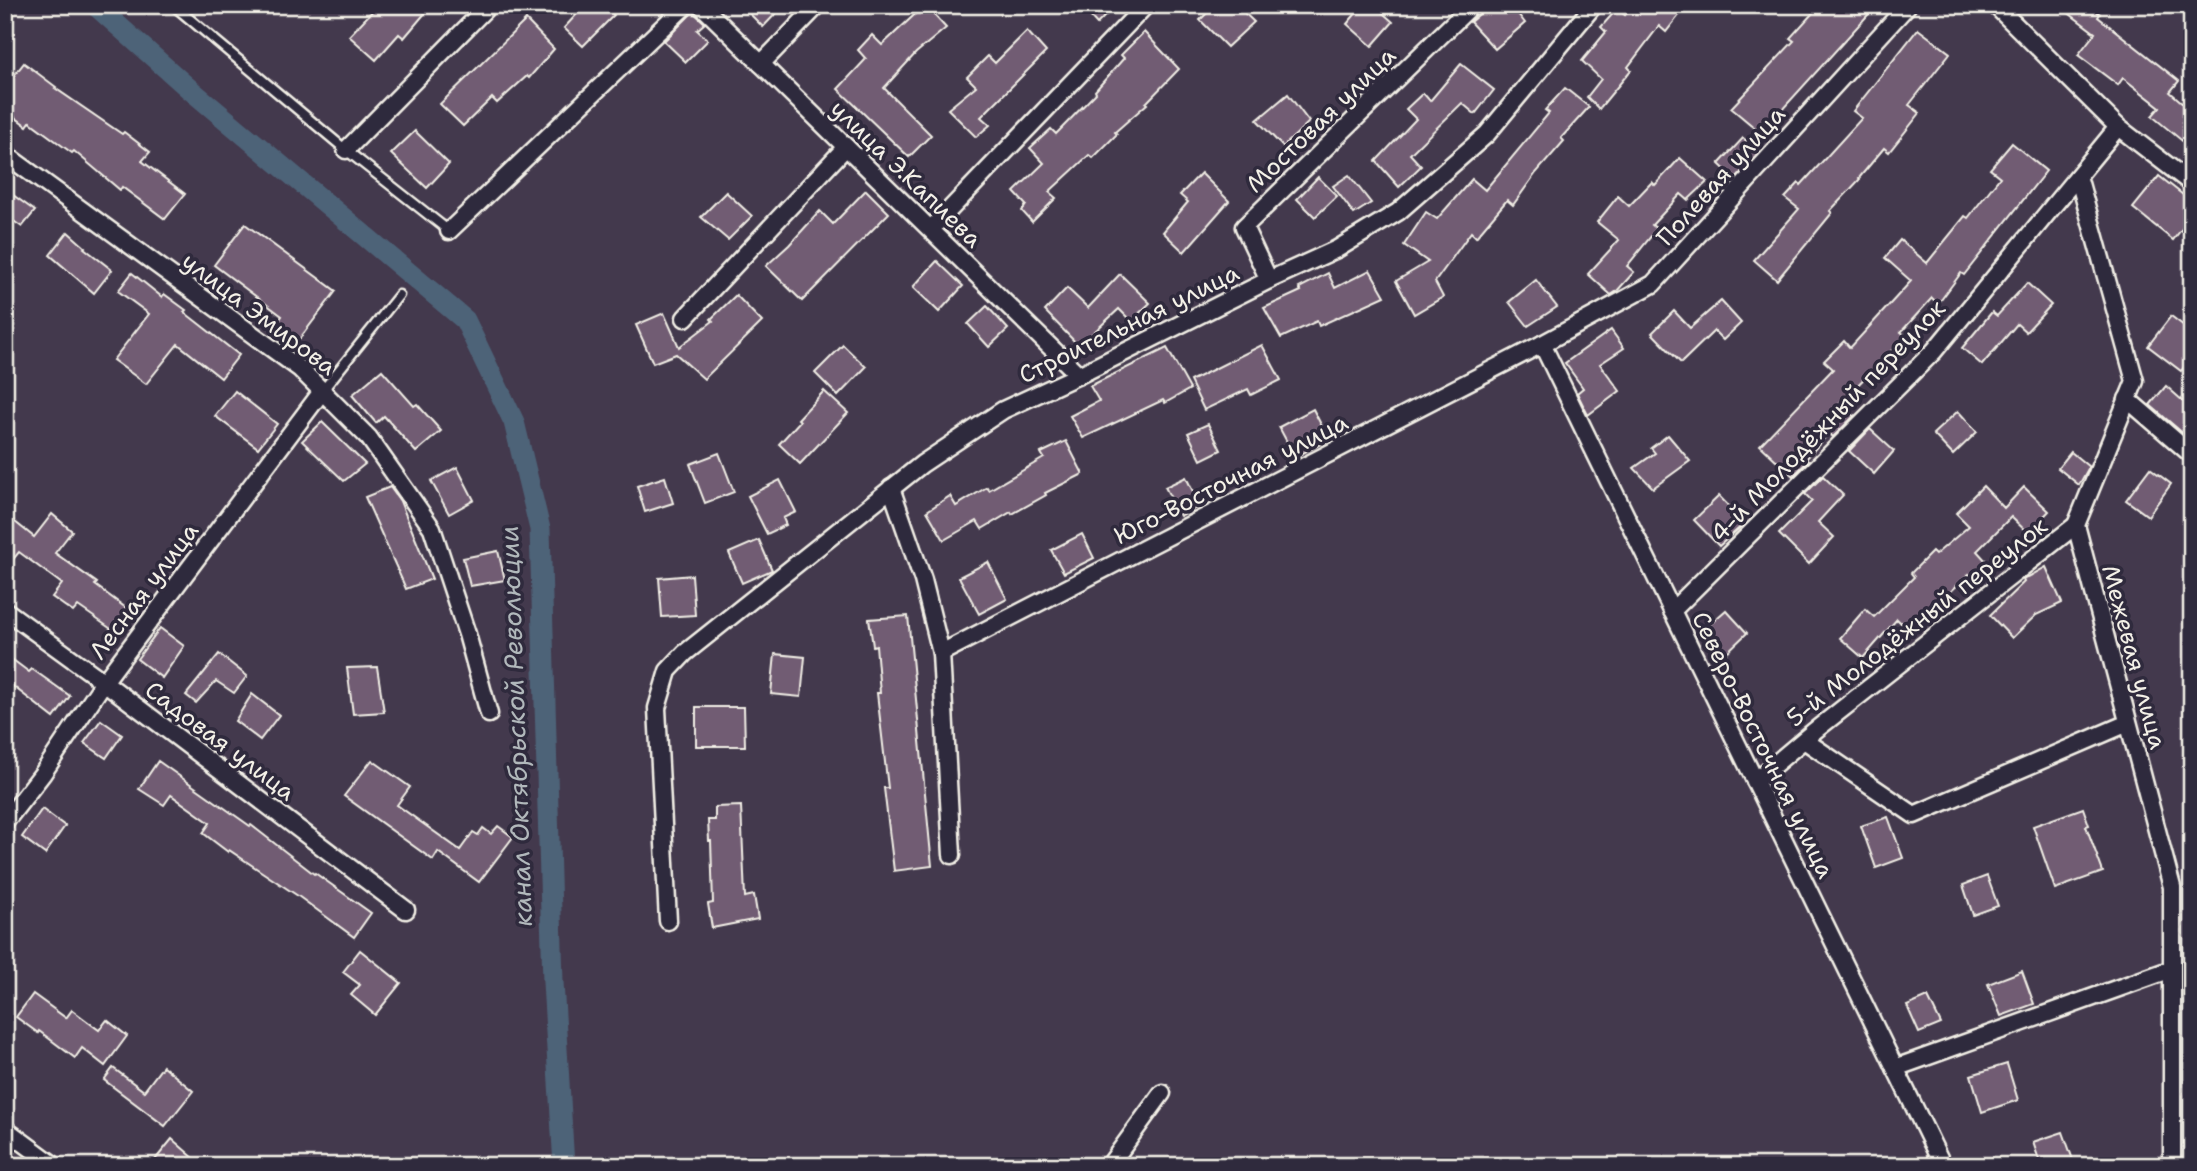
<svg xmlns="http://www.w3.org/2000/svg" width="2197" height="1171" font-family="'Shantell Sans',sans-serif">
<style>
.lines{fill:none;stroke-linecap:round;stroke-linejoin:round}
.canal{stroke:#4d6378;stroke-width:21}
.building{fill:#715c73;stroke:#f4f1e8;stroke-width:2}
.service-casing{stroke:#f4f1e8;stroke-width:13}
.minor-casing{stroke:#f4f1e8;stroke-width:21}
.service{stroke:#2f2a3d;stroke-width:8}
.minor{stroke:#2f2a3d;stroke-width:16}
.labels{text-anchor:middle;stroke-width:7;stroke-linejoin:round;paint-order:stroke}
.street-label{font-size:24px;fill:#f4f1e8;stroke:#2f2a3d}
.water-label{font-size:26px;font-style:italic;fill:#b1b8bb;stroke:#2f2a3d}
</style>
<rect width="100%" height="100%" fill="#43394d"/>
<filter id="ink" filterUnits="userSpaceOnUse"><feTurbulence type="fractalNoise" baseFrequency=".0143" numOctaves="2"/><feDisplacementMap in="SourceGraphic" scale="14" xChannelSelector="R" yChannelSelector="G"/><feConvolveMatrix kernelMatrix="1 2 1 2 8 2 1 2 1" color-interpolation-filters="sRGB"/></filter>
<g filter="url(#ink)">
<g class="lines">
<polyline class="canal" points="95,5 186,86 465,320 514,422 540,529 553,982 564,1166"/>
</g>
<g class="building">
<polygon points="378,5 432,5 404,38 399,34 376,60 349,36"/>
<polygon points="567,5 605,5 614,15 583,46 564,28 577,14"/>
<polygon points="741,5 784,5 763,27"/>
<polygon points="925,5 946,28 916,53 884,88 931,135 909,157 838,89 866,59 858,50 872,35 882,45"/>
<polygon points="1080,5 1116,5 1097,24"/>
<polygon points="1215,5 1236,5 1254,22 1227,47 1200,20"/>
<polygon points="1363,5 1374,5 1393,22 1372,46 1347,24"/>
<polygon points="1490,5 1511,5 1525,23 1495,49 1470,22"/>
<polygon points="1633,5 1687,5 1666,32 1659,26 1628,67 1631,70 1599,109 1587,97 1601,79 1582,61 1606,32 1601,27 1617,9 1625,15"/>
<polygon points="1820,5 1877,5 1761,133 1731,108 1794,41 1790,38"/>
<polygon points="2058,5 2089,5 2100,14 2098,17 2179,81 2170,92 2192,111 2192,149 2152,116 2160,107 2123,78 2118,85 2078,55 2095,33"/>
<polygon points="693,12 705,23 697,30 708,40 686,62 664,41"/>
<polygon points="526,20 554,49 529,78 527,76 497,103 492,98 463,126 440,104"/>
<polygon points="1918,29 1950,53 1909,105 1920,113 1889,152 1884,148 1859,178 1860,179 1830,211 1832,213 1777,280 1754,260 1799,209 1785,198 1799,183 1801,185 1862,118 1853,111"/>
<polygon points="1027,31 1046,52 981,117 990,125 976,137 948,109 976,86 967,77 988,56 995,63"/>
<polygon points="1144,32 1179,69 1146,103 1147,104 1115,132 1117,134 1093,158 1089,155 1049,192 1056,198 1032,222 1022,211 1026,205 1014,192 1044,163 1030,148 1051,129 1056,134 1096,93 1095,91 1124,58 1121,55"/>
<polygon points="24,63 56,87 55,88 122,134 124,132 150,152 142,161 185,194 165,219 122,187 120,190 74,151 72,153 30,122 27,126 5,110 5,87"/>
<polygon points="1461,64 1494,90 1475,114 1462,103 1410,154 1421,166 1399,187 1376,161 1416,119 1406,109 1423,93 1430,101"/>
<polygon points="1565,88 1589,107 1561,138 1564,141 1536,173 1513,205 1507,200 1476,237 1471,232 1435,282 1443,297 1414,314 1396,281 1428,262 1404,245 1426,212 1437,219 1472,179 1485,190 1549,113 1545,110"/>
<polygon points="1288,94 1309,122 1283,147 1257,120"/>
<polygon points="415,131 449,164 427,188 391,154"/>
<polygon points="1743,138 1760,152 1735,179 1719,164"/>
<polygon points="2012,143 2046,171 1964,275 1961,273 1938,304 1932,298 1901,332 1906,336 1840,403 1854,416 1833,437 1829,433 1806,459 1808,461 1793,476 1760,445 1833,369 1824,361 1844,341 1850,348 1911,281 1885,258 1900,240 1927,263 1965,216 1968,218 2000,177 1990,169"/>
<polygon points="1680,158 1707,182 1688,200 1681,194 1652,225 1657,229 1627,266 1634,272 1617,291 1611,295 1588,274 1619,240 1597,222 1618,196 1629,206 1652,182 1655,185"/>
<polygon points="1201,173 1229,201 1184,252 1163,232 1188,202 1180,195"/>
<polygon points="1349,175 1371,203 1354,214 1333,186"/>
<polygon points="2159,176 2192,202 2192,216 2173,240 2133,208"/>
<polygon points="1318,177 1337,196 1315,217 1297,199"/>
<polygon points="866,190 889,213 802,301 766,266 789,245 820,211 833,224"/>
<polygon points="726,192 752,216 728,240 701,217"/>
<polygon points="13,195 35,211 22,227 5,215 5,205"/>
<polygon points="245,224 336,291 294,346 273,328 282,316 214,265"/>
<polygon points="68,232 85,247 84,248 112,270 94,293 50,255"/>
<polygon points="937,261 963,286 939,312 913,287"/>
<polygon points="1370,270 1385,296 1319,326 1317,321 1281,338 1264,308 1301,291 1299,288 1328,273 1335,288"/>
<polygon points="132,273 162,297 164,294 186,310 184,312 239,355 221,378 178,344 146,384 113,360 149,314 118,291"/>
<polygon points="1120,274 1150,303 1131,321 1119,309 1079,346 1045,311 1067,288 1088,308"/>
<polygon points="1536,280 1557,307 1528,326 1509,302"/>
<polygon points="2027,283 2051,305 2026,332 2017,324 1982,365 1962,348 1992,312 1997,316"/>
<polygon points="736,295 762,322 704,379 676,354 653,363 636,325 664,313 679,347 713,321 711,319"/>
<polygon points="1721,301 1741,323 1723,340 1714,331 1681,363 1652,333 1674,311 1690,328"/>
<polygon points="987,306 1008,329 989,347 968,324"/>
<polygon points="2171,316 2192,332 2192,357 2181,371 2148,346"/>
<polygon points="1611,330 1624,348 1600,364 1620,391 1588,415 1577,393 1583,388 1565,363"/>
<polygon points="843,345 866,367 838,396 815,373"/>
<polygon points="1262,345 1281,380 1251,395 1248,389 1204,410 1190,381"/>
<polygon points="1167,348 1190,389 1165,403 1163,400 1083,438 1070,416 1099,401 1090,386"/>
<polygon points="382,370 414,406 417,404 441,431 416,452 384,416 376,423 352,395"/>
<polygon points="2166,386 2192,409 2192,441 2150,405"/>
<polygon points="235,391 277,424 258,448 215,416"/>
<polygon points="824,391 848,413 800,464 779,444 800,421 798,419"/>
<polygon points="1313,409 1329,440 1295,457 1279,427"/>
<polygon points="1958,411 1977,432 1953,455 1933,434"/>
<polygon points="322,422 365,464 344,481 302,441"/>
<polygon points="1208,424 1221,450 1201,460 1188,433"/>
<polygon points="1870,429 1894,451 1874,474 1849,451"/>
<polygon points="1668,435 1690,461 1653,488 1634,468 1655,453 1651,448"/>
<polygon points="1066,441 1083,474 1045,493 1046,495 1012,514 1011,512 982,529 977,521 944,540 927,511 950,496 956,506 987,487 989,490 1044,458 1041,453"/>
<polygon points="2071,452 2089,467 2079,485 2058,468"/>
<polygon points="719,453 734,492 705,503 690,464"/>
<polygon points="457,467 474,500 449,514 431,481"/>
<polygon points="2150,468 2171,484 2148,516 2126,500"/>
<polygon points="1823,476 1843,495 1818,522 1834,537 1809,564 1779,534 1812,501 1805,494"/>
<polygon points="665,477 673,503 645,512 637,486"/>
<polygon points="1186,477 1200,506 1180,516 1165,487"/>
<polygon points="780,480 796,512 783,518 786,525 767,534 748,496"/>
<polygon points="1983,486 2004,508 2024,487 2049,511 2028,533 2011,517 1977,551 1987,562 1971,576 1969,574 1940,602 1937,600 1908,630 1897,619 1863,658 1840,638 1865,609 1874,617 1914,577 1911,573 1932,552 1935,555 1969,526 1956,513"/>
<polygon points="390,487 400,501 432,579 406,589 365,497"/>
<polygon points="1719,496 1745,523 1719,546 1694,520"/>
<polygon points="5,514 34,537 52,514 72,531 55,553 97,583 95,585 130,611 114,631 78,606 73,612 52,597 62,584 19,552 5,569"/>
<polygon points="1082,534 1094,558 1064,573 1051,550"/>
<polygon points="759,540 772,570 742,583 729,553"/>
<polygon points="498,551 505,580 470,586 463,558"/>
<polygon points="988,562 1007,599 979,614 959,577"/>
<polygon points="2046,567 2062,603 2036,615 2012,638 1990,615 2024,582 2023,580"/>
<polygon points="692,575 695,615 662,617 659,578"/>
<polygon points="1726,610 1747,633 1723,656 1701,632"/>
<polygon points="908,616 932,866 894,871 884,788 888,788 877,693 880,693 876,645 873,646 869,619"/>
<polygon points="160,628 184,646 162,678 137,659"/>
<polygon points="5,654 29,672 32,669 70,696 54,718 5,680"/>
<polygon points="219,654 247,676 234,693 216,681 196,703 186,695"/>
<polygon points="775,654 805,657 801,697 771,694"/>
<polygon points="377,667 384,712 353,714 347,668"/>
<polygon points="252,694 279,715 260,740 235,721"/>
<polygon points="696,707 744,707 745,746 696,746"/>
<polygon points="101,720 122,735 106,758 84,743"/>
<polygon points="372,760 410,787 397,805 460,850 473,832 478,835 483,828 491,834 498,826 513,837 479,882 438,852 433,860 344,796"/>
<polygon points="158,761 250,826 251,825 314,874 315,873 371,913 354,937 298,896 229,850 228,852 203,833 210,823 171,795 164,805 139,789"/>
<polygon points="741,806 745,897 754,895 758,919 712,928 708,904 713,903 711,841 709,841 708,820 715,820 715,807"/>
<polygon points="2083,808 2089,825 2086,826 2103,872 2055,889 2033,826"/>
<polygon points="42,809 65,826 45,854 22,837"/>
<polygon points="1888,817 1903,858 1876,868 1861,826"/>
<polygon points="1987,876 1998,906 1973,915 1963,885"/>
<polygon points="360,950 401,983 375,1015 351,995 360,985 343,972"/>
<polygon points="2022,971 2034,1004 2001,1016 1988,984"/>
<polygon points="33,994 66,1018 72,1010 99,1030 107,1020 127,1036 105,1066 82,1048 75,1058 39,1031 38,1033 16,1017"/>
<polygon points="1928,997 1941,1024 1919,1033 1907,1006"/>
<polygon points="2007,1064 2018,1100 1982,1112 1971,1075"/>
<polygon points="163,1066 193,1091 165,1126 104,1080 113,1068 144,1091"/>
<polygon points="2063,1132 2073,1160 2057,1166 2041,1166 2033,1142"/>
<polygon points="172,1139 203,1166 150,1166"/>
</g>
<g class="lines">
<defs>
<g id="service">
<polyline points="173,5 346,150 449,231"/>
<polyline points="323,390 399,295"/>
</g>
<g id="minor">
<polyline points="701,5 1079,375"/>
<polyline points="1995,5 2118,127 2192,184"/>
<polyline points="761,64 818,5"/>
<polyline points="346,150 489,5"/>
<polyline points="5,154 300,369 369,438 432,528 467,634 489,714"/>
<polyline points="2078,176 2135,381 2076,525 2172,887 2172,1166"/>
<polyline points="931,229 1146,5"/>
<polyline points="449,231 686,5"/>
<polyline points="1269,280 1244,227 1472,5"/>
<polyline points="685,318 846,147"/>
<polyline points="1542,344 1943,1166"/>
<polyline points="2127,399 2192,455"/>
<polyline points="891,488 923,580 941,653 952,855"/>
<polyline points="5,610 104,682 406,910"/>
<polyline points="1672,611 1934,351 2118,127"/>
<polyline points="941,653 1542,344 1653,284 1908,5"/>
<polyline points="1804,740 1914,815 2128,723"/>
<polyline points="1755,781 1813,732 2076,525"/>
<polyline points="5,822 43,773 104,682 323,390"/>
<polyline points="668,921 657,708 668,671 685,653 922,464 1003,410 1079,375 1269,280 1337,249 1398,212 1487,134 1594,5"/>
<polyline points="1895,1068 2172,969"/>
<polyline points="5,1129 55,1166"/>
<polyline points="1109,1166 1162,1093"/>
</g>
</defs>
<use href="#service" class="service-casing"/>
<use href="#minor" class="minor-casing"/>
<use href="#service" class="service"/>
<use href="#minor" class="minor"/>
</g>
</g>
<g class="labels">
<g class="street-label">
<text transform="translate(1321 120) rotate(-44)" y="8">Мостовая улица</text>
<text transform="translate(906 174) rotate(44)" y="8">улица Э.Капиева</text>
<text transform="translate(1721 176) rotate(-48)" y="8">Полевая улица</text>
<text transform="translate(259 314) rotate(37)" y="8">улица Эмирова</text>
<text transform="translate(1129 324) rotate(-26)" y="8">Строительная улица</text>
<text transform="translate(1828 421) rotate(-46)" y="8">4-й Молодёжный переулок</text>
<text transform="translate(1231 479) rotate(-27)" y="8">Юго-Восточная улица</text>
<text transform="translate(144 591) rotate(-53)" y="8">Лесная улица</text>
<text transform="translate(1917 622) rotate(-38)" y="8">5-й Молодёжный переулок</text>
<text transform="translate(2134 657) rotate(75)" y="8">Межевая улица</text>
<text transform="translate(220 741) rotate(37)" y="8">Садовая улица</text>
<text transform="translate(1763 745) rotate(64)" y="8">Северо-Восточная улица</text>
</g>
<g class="water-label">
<text transform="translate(516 726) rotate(-92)" y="9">канал Октябрьской Революции</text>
</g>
</g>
<rect width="2197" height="1171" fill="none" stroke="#2f2a3d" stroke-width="28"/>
<rect x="14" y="14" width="2169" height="1143" fill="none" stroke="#f4f1e8" stroke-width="2.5" filter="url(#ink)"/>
</svg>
